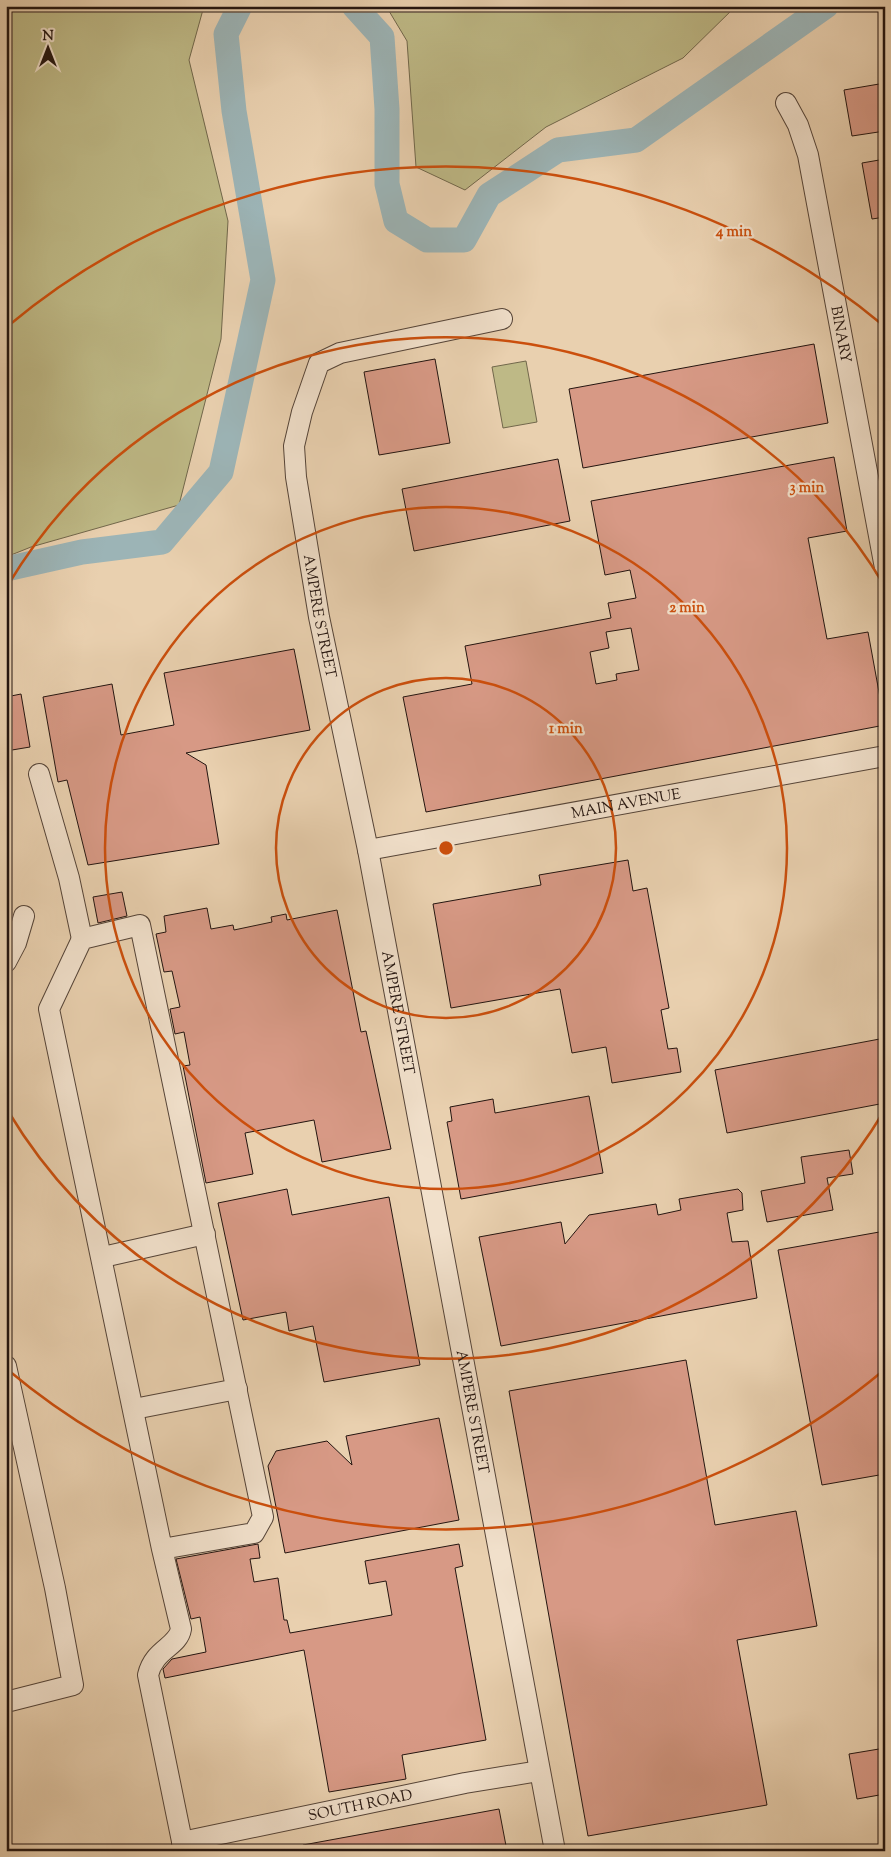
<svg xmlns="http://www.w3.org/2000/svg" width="891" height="1857" font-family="'Sorts Mill Goudy',serif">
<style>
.green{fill:#beb986;stroke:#71674b}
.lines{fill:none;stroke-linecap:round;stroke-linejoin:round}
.river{stroke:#9cb4b6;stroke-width:25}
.building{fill:#d79985;stroke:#241510;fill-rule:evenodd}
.minor-casing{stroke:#554438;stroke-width:22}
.minor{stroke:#f1e0cb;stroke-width:20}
.ring{fill:none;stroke:#cb4f0d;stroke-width:2.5}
.labels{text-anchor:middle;stroke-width:4.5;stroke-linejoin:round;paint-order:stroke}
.street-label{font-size:15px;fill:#241510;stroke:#f1e0cb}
.centre{fill:#cb4f0d;stroke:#f1e0cb;stroke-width:2.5}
.ring-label{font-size:15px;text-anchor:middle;font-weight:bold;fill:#cb4f0d;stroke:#f1e0cb;stroke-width:4.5;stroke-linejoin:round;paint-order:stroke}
</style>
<rect width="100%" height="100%" fill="#e9d0af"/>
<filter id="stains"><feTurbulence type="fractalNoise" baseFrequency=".004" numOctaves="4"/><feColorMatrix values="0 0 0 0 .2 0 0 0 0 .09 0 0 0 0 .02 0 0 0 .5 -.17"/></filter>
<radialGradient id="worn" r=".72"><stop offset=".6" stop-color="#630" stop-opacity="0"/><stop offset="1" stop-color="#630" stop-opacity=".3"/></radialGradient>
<g class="green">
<polygon points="6,6 204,6 189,60 228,221 221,339 179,505 31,547 6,557"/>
<polygon points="386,6 736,6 683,58 546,127 465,190 416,167 407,41"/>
<polygon points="526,361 537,422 503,428 492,367"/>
</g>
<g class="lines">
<g class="river">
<polyline points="354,6 382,37 387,109 387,184 396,221 427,240 464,240 489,195 558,150 636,140 826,6"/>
<polyline points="6,569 82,552 162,542 221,472 263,280 234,111 226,34 240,6"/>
</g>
</g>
<g class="building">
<polygon points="885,83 885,131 852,136 844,90"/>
<polygon points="885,159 885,217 872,219 862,163"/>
<polygon points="814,344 828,423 583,468 569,389"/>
<polygon points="435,359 450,443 379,455 364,372"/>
<path d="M 834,457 L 847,531 L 808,538 L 827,639 L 868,632 L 885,725 L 426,812 L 403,697 L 472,684 L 465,646 L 611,618 L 608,603 L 636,598 L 630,570 L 605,575 L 591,501 ZM 631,628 L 639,670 L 616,674 L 617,680 L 596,684 L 590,652 L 609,648 L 606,632 Z"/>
<polygon points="558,459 570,521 414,551 402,489"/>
<polygon points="294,649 310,730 186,753 206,765 219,844 88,865 67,780 58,782 43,697 112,684 121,735 174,725 164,673"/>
<polygon points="21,694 30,747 6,751 6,697"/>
<polygon points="628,860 633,891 647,888 669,1008 661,1010 668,1049 677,1048 681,1072 612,1083 606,1047 572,1053 560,989 451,1008 433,904 541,885 539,875"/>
<polygon points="122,892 127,916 98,923 93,897"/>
<polygon points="207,908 211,929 233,925 234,930 272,922 271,917 286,914 287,920 337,910 361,1032 366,1031 391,1149 322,1162 314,1120 245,1133 253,1174 206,1183 183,1066 190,1065 184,1032 175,1034 170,1009 180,1007 172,971 164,972 156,934 166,932 164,916"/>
<polygon points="885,1038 885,1103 727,1133 715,1070"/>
<polygon points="589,1096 603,1173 461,1199 447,1122 452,1121 450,1107 493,1099 495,1113"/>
<polygon points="849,1150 853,1174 827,1178 833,1210 767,1222 761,1191 805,1183 801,1157"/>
<polygon points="287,1189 292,1215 389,1197 420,1365 324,1382 313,1326 289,1331 286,1312 243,1320 218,1203"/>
<polygon points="738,1189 742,1193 743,1210 727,1213 732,1242 748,1241 757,1298 501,1346 479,1237 561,1222 565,1244 589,1215 656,1204 658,1215 681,1210 679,1199"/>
<polygon points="885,1231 885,1474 822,1485 778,1250"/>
<polygon points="686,1360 715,1525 796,1511 817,1626 737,1640 767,1805 588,1836 509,1391"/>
<polygon points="439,1418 459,1520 285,1553 268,1466 276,1451 327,1441 352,1465 346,1436"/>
<polygon points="258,1544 260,1558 250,1559 254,1582 278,1578 284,1620 287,1620 290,1633 392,1615 386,1581 369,1584 365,1561 459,1544 463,1566 455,1568 486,1740 402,1755 406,1779 329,1792 304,1650 165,1678 163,1669 172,1659 206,1652 200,1617 191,1619 176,1559"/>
<polygon points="885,1748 885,1794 857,1799 849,1754"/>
<polygon points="499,1809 507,1851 304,1851 303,1845"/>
</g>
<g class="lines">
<defs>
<g id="minor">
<path id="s1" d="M 786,103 L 798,125 L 808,155 L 885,568"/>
<path id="s2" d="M 502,319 L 340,353 L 319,363 L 302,412 L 294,446 L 296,477 L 319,617 L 368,850 L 555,1851"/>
<polyline points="39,774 69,878 82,939"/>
<path id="s3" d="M 368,850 L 885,756"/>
<polyline points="6,962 16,943 24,916"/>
<polyline points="103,1257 205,1234"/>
<polyline points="6,1366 55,1588 73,1685 6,1702"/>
<polyline points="134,1409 237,1389"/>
<path d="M 162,1549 L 254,1533 L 263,1517 L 140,925 L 82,939 L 49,1009 L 162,1549 L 181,1629 C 178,1647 154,1649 148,1675 L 184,1851"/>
<path id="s4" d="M 182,1842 L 465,1783 L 539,1771"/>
</g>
</defs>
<use href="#minor" class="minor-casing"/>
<use href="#minor" class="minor"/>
</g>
<g class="ring">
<circle cx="446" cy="848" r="170"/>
<circle cx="446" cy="848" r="341"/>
<path d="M884 1111A511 511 0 0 1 8 1111M8 585A511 511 0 0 1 884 585"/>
<path d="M884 1370A681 681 0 0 1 8 1370M8 326A681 681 0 0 1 884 326"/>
</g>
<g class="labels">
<g class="street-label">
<text dy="5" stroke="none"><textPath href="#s1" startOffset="239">BINARY</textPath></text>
<text dy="5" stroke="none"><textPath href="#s2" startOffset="448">AMPERE STREET</textPath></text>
<text dy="5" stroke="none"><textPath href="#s3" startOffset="262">MAIN AVENUE</textPath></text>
<text dy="5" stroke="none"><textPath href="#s2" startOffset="852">AMPERE STREET</textPath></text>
<text dy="5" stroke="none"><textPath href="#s2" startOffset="1258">AMPERE STREET</textPath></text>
<text dy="5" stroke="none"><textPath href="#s4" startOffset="182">SOUTH ROAD</textPath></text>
</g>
</g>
<circle cx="446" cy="848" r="8" class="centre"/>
<g class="ring-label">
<text x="734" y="236">4 min</text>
<text x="807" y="492">3 min</text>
<text x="687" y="612">2 min</text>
<text x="566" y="733">1 min</text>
</g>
<rect width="891" height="1857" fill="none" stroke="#e9d0af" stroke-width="25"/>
<rect x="8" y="8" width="876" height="1842" fill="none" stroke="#241510" stroke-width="2.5"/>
<rect x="12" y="12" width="866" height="1832" fill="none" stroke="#241510"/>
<g transform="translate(48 48)" stroke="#f1e0cb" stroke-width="4" paint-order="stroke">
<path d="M0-4L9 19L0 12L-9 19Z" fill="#241510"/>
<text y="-8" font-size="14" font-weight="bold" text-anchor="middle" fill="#241510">N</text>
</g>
<rect width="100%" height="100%" filter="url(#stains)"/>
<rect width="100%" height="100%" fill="url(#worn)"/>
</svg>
